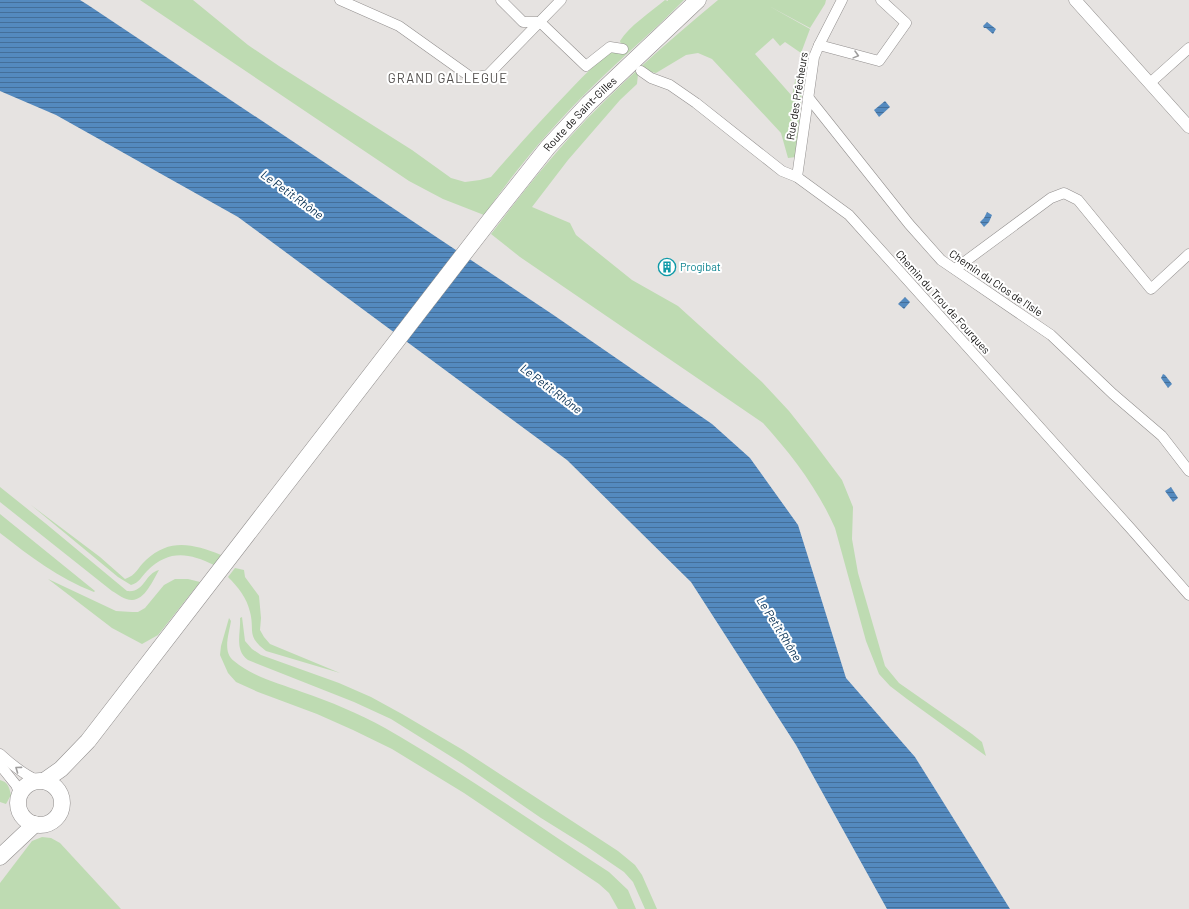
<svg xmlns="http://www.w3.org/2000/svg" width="1189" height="909" font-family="Barlow,sans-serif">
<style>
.grass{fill:#bedbb2}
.water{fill:url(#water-rules)}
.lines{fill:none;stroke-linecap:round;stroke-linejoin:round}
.minor-casing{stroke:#928f8e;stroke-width:11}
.tertiary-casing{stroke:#928f8e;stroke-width:13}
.primary-casing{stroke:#928f8e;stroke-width:17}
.minor{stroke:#fff;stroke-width:10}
.tertiary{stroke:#fff;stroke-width:12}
.primary{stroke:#fff;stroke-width:16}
.oneway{stroke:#9f9e9e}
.labels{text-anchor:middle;stroke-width:4;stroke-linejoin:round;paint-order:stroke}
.street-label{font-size:11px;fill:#0e0d0c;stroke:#fff}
.culture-label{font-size:11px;fill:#0d838f;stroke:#fff;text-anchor:start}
.water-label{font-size:12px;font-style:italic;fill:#032c50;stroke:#fff}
.quarter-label{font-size:13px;letter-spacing:1px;fill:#514e4c;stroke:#fff}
</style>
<defs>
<pattern id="water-rules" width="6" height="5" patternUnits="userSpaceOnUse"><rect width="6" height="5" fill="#548abf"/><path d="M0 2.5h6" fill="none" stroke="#446f9a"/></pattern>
</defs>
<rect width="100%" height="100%" fill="#e6e3e1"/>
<g class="grass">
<path d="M 140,0 L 193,0 L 248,45 L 279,66 L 412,150 L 451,178 L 465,182 L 480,180 L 491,177 C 517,147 543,118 570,90 C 586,73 602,57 621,45 L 620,41 C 629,26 651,12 665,0 L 668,1 L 668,0 L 684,0 C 655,30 623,56 593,86 C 553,125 516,169 484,215 L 443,199 L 409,181 Z"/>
<path d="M 718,0 L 826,0 L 825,4 L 810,28 L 769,6 L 810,29 L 801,53 L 785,42 L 780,46 L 773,38 L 755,54 L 792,96 L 796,76 L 803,80 L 796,157 L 788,158 L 781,133 L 712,59 L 698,53 L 686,55 L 656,73 L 646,71 L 638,74 L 637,84 L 620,100 L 568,160 L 532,207 L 570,223 L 576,235 L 632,280 L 678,306 L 762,382 L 789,411 L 812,440 L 842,480 L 853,507 L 852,539 L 858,573 L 885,666 L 899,683 L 972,734 L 982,742 L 986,756 L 907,699 L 890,686 L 879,674 L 866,641 L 835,528 C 818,489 791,454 763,423 L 520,257 L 491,234 C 516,201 542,168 570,137 C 615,88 666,43 718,0 Z"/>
<path d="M 0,487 L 45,523 L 127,591 C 145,593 144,574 159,570 C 153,580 145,600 132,600 C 124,600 118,594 112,591 L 0,502 Z"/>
<path d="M 31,505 L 100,557 L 125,579 C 137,575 137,568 146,560 C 170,538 193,544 221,555 L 214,565 C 189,553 169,549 147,571 C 142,576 139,583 131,585 L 118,577 Z"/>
<path d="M 0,514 L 95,591 L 94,592 C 58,578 31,557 0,533 Z"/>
<path d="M 235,568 L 244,570 L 245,577 L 259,596 L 261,618 L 260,630 L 264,637 L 270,644 L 340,673 L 266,651 C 246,636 255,631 250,612 C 247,598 238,587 228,577 Z"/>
<polygon points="48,579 116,611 132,612 138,612 145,608 164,585 175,579 188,579 200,582 158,635 142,644 112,628"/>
<path d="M 242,617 L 245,641 L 252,649 L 261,655 L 339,683 L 371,697 L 402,714 L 463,750 L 618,851 L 635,865 L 642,875 L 657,909 L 645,909 L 633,882 L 624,872 L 586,846 L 541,818 L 463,764 L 391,719 L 354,702 L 248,660 C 234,650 241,633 240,618 Z"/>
<path d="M 229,618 L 231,621 C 229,634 222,652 234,661 C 253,677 279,683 302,692 C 331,702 358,713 385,728 C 462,772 535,824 609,872 L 628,890 L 636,909 L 618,909 L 609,893 L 599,884 L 464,793 L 392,749 L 353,730 L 317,714 L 258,692 L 236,682 L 228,673 L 220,655 L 221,646 Z"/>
<path d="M 0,780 C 8,782 9,787 11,795 L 6,804 L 0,802 Z"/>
<polygon points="42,837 51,838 60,843 121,909 0,909 0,883 32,841"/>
</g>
<g class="water">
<polygon points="0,0 80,0 88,5 552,314 712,424 750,458 798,525 846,678 915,757 1010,909 887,909 796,745 691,582 567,460 238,217 56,115 0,91"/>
<polygon points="987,22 996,29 993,34 986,28 984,28 983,26"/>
<polygon points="885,101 890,107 879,117 874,110"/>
<polygon points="987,212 992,215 989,222 984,227 980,222 984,218"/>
<polygon points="905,297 910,302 904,309 898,304"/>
<polygon points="1163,374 1165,375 1172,384 1168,388 1161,378"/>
<polygon points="1171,487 1178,498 1173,502 1165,491"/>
</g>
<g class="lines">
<defs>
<g id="minor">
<polyline points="340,0 399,26 472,78 488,75 561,0"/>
<polyline points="501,0 523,22 540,22 586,66 610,47 623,49"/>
<polyline points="819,45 879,61 906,23 881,0"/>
<polyline points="641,71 651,78 670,85 696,103 782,171 797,177 849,215 1132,530 1189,595"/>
<polyline points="1150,83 1189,48"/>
<polyline points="808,97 909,224 941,260 1051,335 1113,394 1162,436 1189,471"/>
<polyline points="797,177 814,57 819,45 842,0"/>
<polyline points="955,269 1051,198 1064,193 1078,200 1151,289 1189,254"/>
<path d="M 0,754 C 12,765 24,775 39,781"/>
<polyline points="0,765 16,785 20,794"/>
</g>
<polyline id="tertiary" points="1075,0 1189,127"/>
<g id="primary">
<circle cx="40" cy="803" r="22"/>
<path id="s1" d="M 44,781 L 61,769 L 88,741 L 490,220 L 548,147 L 589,103 L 698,0"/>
<polyline points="0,857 35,824"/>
</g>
</defs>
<use href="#minor" class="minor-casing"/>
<use href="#tertiary" class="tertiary-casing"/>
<use href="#primary" class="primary-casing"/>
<use href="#minor" class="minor"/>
<use href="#tertiary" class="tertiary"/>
<use href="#primary" class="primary"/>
</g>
<defs><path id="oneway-chevron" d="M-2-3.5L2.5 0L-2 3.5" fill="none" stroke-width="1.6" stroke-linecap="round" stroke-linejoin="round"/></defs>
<g class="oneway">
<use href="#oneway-chevron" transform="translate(856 55) rotate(15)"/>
<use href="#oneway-chevron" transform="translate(18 769) rotate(-144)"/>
</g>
<defs>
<symbol id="building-ring" viewBox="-11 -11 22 22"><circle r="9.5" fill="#fff" stroke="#0f9aa8" stroke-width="1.5"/><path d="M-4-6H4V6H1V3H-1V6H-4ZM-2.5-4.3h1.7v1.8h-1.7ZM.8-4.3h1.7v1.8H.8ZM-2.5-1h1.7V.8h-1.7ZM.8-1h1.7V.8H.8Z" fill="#0f9aa8"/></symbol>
</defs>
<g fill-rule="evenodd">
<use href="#building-ring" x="657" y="257" width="20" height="20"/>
</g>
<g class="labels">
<g class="street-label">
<text transform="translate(797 96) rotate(-81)" y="4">Rue des Prêcheurs</text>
<text dy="4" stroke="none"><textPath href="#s1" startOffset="857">Route de Saint-Gilles</textPath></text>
<text transform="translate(996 283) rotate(34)" y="4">Chemin du Clos de l'Isle</text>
<text transform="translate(943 302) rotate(48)" y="4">Chemin du Trou de Fourques</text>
</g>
<g class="culture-label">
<text x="680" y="271">Progibat</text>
</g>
<g class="water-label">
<text transform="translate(292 195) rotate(36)" y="4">Le Petit Rhône</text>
<text transform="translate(551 389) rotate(37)" y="4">Le Petit Rhône</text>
<text transform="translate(779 629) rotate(58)" y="4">Le Petit Rhône</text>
</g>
<g class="quarter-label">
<text x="448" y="83">GRAND GALLEGUE</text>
</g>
</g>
</svg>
